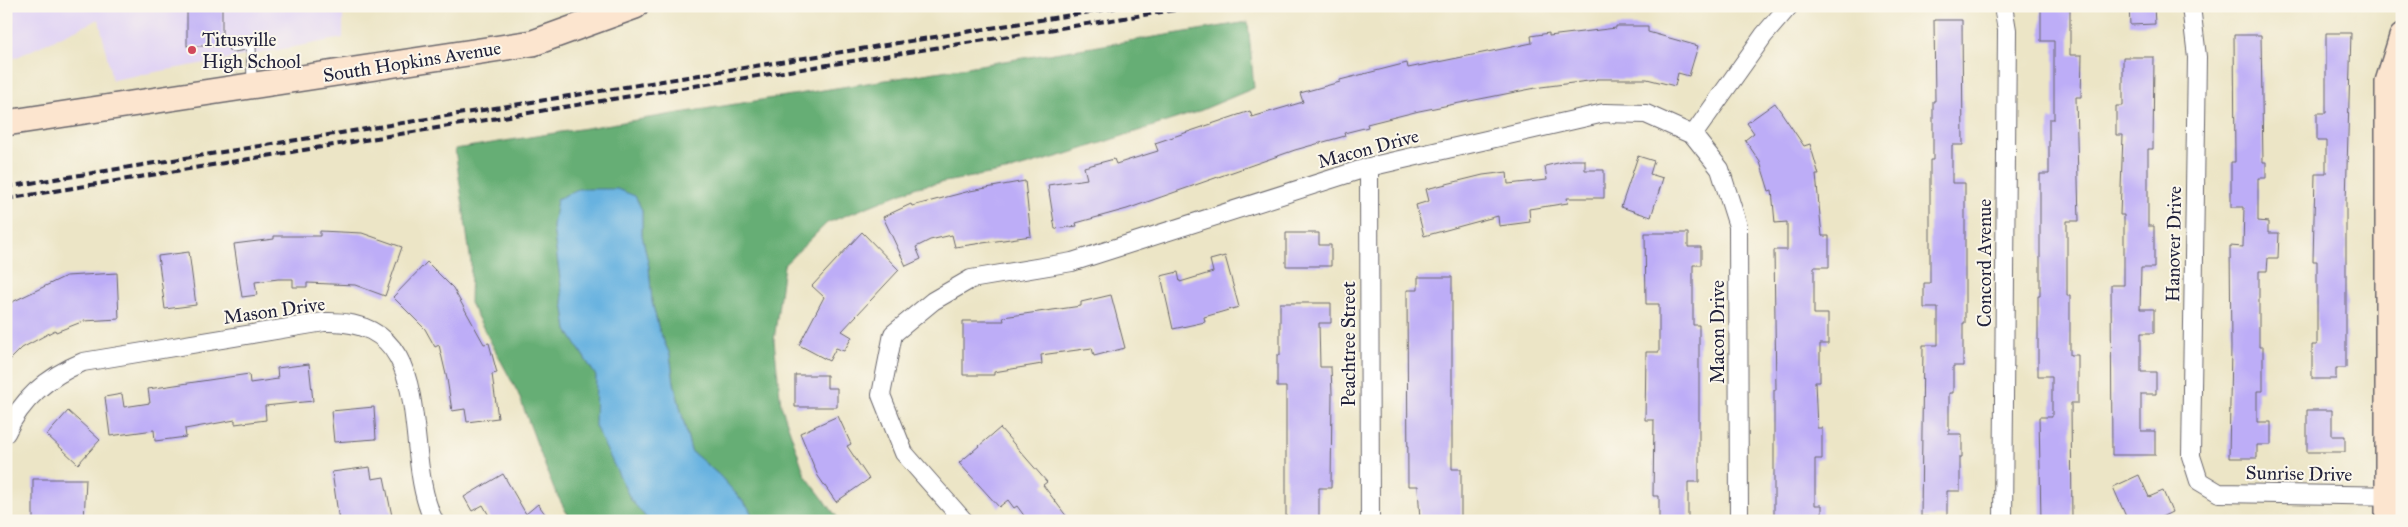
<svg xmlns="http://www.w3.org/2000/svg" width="2408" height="527" font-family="'IM FELL Great Primer',serif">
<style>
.built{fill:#e1d4f4}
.forest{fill:#66ae74;stroke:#446858}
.water{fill:#68b2e0;stroke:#456a8e}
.building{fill:#bdadf7}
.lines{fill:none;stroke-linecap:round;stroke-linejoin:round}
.lane-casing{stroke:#69666c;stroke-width:11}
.street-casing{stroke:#69666c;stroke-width:20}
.secondary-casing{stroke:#69666c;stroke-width:28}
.lane{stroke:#fff;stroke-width:9}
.street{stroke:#fff;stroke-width:18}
.secondary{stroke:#fce5cf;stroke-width:25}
.rail{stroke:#22223b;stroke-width:4;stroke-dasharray:8 4;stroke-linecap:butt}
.poi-dot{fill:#d1495b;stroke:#fbf7ec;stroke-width:2}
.labels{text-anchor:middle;stroke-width:4;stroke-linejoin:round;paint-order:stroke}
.poi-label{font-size:19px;fill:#22223b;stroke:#fbf7ec;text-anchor:start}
.street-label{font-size:19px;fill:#22223b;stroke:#fbf7ec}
</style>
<rect width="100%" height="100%" fill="#fbf7ec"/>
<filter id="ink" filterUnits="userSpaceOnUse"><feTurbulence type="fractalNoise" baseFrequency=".02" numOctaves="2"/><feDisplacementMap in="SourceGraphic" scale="10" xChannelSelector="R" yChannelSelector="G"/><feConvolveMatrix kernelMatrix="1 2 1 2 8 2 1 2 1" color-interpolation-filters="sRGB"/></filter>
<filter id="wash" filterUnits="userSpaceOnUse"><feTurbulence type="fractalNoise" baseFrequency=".0096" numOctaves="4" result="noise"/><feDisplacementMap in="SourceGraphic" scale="20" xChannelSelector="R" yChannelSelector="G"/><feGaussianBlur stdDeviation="1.12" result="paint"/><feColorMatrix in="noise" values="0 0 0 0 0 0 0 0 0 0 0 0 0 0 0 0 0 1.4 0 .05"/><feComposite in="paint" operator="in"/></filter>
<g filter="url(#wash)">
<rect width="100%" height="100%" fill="#ece5c6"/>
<polygon class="built" points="6,6 343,6 343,38 112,80 99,19 6,62"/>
<polygon class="forest" points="1248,22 1254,88 1197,112 1067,154 1011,170 917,187 827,223 784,265 774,341 781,405 805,475 840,521 755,521 748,507 719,475 691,451 674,383 670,355 659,330 652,302 649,267 642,235 642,210 617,189 557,210 553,227 567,330 596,376 596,426 631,500 649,521 571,521 553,487 518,393 470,303 471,263 455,149"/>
<polygon class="water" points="578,189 617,189 635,196 642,210 642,235 649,267 652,302 659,330 670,355 674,383 691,451 719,475 748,507 755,521 649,521 631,500 595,426 596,376 567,330 553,227 557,199"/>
<g id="blocks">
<g class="building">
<rect x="187" y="6" width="35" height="40"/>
<polygon points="2041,6 2070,6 2070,55 2082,55 2081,97 2076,97 2079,221 2067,221 2067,296 2070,296 2070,355 2078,355 2078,403 2071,403 2072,521 2041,521 2039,417 2052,417 2052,376 2038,376 2038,296 2040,296 2040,174 2049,174 2049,119 2054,119 2054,41 2041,41"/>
<polygon points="2129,6 2154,6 2155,24 2130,25"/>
<polygon points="1934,20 1962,20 1963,145 1952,145 1952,183 1965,183 1965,323 1963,323 1963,366 1953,366 1953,393 1949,393 1949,434 1962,434 1962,457 1960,457 1960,491 1947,491 1947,517 1921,517 1923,345 1938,345 1938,308 1924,308 1924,283 1930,283 1930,160 1933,160 1933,101 1935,101"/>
<polygon points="1616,26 1648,26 1648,32 1698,46 1689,76 1678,73 1675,86 1647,79 1596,79 1596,80 1541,87 1419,111 1367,124 1368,127 1344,133 1345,136 1295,150 1127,209 1076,223 1077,226 1055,229 1048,185 1087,179 1084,167 1114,159 1116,164 1158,151 1155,143 1250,111 1252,117 1303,102 1300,93 1340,82 1340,80 1407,63 1408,68 1532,43 1531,36 1549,33 1549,36 1616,28"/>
<polygon points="2326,33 2351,33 2346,201 2346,368 2336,368 2336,379 2312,379 2312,345 2317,345 2317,261 2313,261 2315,174 2326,174 2326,141 2317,141 2317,113 2326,113"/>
<polygon points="2234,35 2261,35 2263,162 2266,162 2266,178 2258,178 2258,221 2268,222 2268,233 2279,233 2278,258 2268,258 2267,271 2259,271 2259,347 2263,347 2263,391 2257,391 2257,422 2271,422 2271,445 2257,445 2257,458 2229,458 2231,347 2230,246 2243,247 2244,207 2231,207 2231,162 2235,162"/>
<polygon points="2123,57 2154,57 2153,149 2148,149 2148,226 2154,226 2154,268 2141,268 2140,309 2154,309 2154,333 2141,333 2141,372 2156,372 2156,394 2141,394 2141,431 2155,431 2155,455 2112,455 2111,285 2124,285 2124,215 2120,215 2123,135 2116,135 2116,106 2123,106"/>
<polygon points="1775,103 1804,146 1810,144 1819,175 1816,175 1822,236 1829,236 1829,267 1814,267 1814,314 1828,314 1828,344 1820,344 1820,382 1815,382 1817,428 1822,428 1822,459 1815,459 1815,505 1822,505 1822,521 1774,521 1774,390 1776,390 1774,250 1787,250 1787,222 1775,223 1772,190 1769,191 1760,162 1745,140 1754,133 1747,123"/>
<polygon points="1638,156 1654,161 1650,174 1663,178 1651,217 1621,207"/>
<polygon points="1571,160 1585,160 1585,170 1604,170 1604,198 1567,198 1568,203 1529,209 1530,222 1499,226 1498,216 1424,236 1416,205 1429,201 1426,189 1483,175 1507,172 1508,184 1547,180 1545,166"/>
<polygon points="1025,181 1031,236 955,247 952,235 930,240 916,247 921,259 906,266 883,217 911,204 912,206 970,191"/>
<polygon points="320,231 362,233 402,247 385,296 355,285 307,283 307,287 293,287 293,279 278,279 255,282 257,295 242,297 234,244 274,239 274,236 320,236"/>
<polygon points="862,232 899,270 842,331 852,337 844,351 836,348 829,361 799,345 824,297 812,286"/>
<polygon points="1286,233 1319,233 1319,245 1331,245 1331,266 1286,266"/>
<polygon points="1645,233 1688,233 1688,247 1701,247 1701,265 1693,265 1693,325 1699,325 1699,482 1688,482 1688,521 1659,521 1659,496 1653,496 1654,420 1645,420 1646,352 1659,352 1659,304 1646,304"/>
<polygon points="189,252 196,305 165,309 158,256"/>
<polygon points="1225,256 1239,307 1204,317 1205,322 1173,329 1161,276 1178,272 1180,282 1213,272 1210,260"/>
<polygon points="427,262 453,288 484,344 489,343 497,373 492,374 498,418 467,422 465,409 452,411 447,379 439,345 435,347 425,329 393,297"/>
<polygon points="117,273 119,319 84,321 56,332 55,330 22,348 6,364 6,305 66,276"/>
<polygon points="1418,277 1452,277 1452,469 1461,469 1461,521 1420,521 1418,486 1408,486 1407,290 1418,290"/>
<polygon points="1111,295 1125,348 1094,356 1092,348 1041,355 1042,364 994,372 994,375 963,375 963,321 1004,321 1003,317 1081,306 1081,302"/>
<polygon points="1280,303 1331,303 1331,323 1319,323 1320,367 1331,367 1332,394 1331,488 1319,488 1319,521 1286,521 1286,387 1277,387 1277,355 1280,355"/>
<polygon points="309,364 313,401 265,406 266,420 235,424 235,420 185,429 186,437 155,441 154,430 110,436 105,397 122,394 124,407 150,403 148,389 249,374 250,383 278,379 277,368"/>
<polygon points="795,375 827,375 827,388 837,388 837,407 795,407"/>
<polygon points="374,407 376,439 334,442 331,411"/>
<polygon points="2307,410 2332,410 2332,436 2345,436 2345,452 2307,452"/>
<polygon points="68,411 100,440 78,464 47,435"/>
<polygon points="838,416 851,444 847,446 869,479 836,502 818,476 800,433"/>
<polygon points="1000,428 1047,482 1043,485 1070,521 1028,521 1017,506 1014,508 1008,500 999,507 959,463"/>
<polygon points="370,467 372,479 384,477 393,521 339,521 332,472"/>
<polygon points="503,474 526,514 538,504 550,521 492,521 483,505 472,511 464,497"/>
<polygon points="2139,475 2149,497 2163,491 2172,512 2153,521 2128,521 2113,487"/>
<polygon points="33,479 86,479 84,521 33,521"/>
</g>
</g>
</g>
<g filter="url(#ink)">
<use href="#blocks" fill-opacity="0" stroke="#69666c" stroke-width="1"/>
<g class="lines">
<defs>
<polyline id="lane" points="233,47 251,44 252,85"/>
<g id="street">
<polyline points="2003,6 2007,30 2003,521"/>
<polyline points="2191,6 2197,57 2191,456 2199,481 2219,493 2402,496"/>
<polyline points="1693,135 1764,35 1789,6"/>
<polyline points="1369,167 1370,521"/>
<path d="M 6,433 C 22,398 49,376 83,362 L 324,322 C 443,318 399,451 434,521"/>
<polyline points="964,521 904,453 881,395 893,334 933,301 971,279 1072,262 1369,167 1604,113 1646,114 1693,135 1720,169 1738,226 1739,521"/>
</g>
<g id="secondary">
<polyline points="6,123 533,43 635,6"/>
<polyline points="2388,521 2388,82 2402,37"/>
</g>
</defs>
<use href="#lane" class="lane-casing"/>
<use href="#street" class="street-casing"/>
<use href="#secondary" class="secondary-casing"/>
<use href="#lane" class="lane"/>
<use href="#street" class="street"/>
<use href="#secondary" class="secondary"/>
<g class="rail">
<polyline points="6,187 1127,6"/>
<polyline points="6,199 625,97 1200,6"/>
</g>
</g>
</g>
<circle class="poi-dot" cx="192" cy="50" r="5"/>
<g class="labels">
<g class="poi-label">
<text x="202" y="46">Titusville<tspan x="202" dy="22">High School</tspan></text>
</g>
<g class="street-label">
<text transform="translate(412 61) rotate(-9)" y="7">South Hopkins Avenue</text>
<text transform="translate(1368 148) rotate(-15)" y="7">Macon Drive</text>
<text transform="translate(2173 244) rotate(-89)" y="7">Hanover Drive</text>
<text transform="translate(1984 263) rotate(-90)" y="7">Concord Avenue</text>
<text transform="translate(274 310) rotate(-8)" y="7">Mason Drive</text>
<text transform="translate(1717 332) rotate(-90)" y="7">Macon Drive</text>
<text transform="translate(1348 344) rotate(-90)" y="7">Peachtree Street</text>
<text transform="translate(2299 473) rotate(1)" y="7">Sunrise Drive</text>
</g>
</g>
<rect width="2408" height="527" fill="none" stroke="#fbf7ec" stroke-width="25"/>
</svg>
